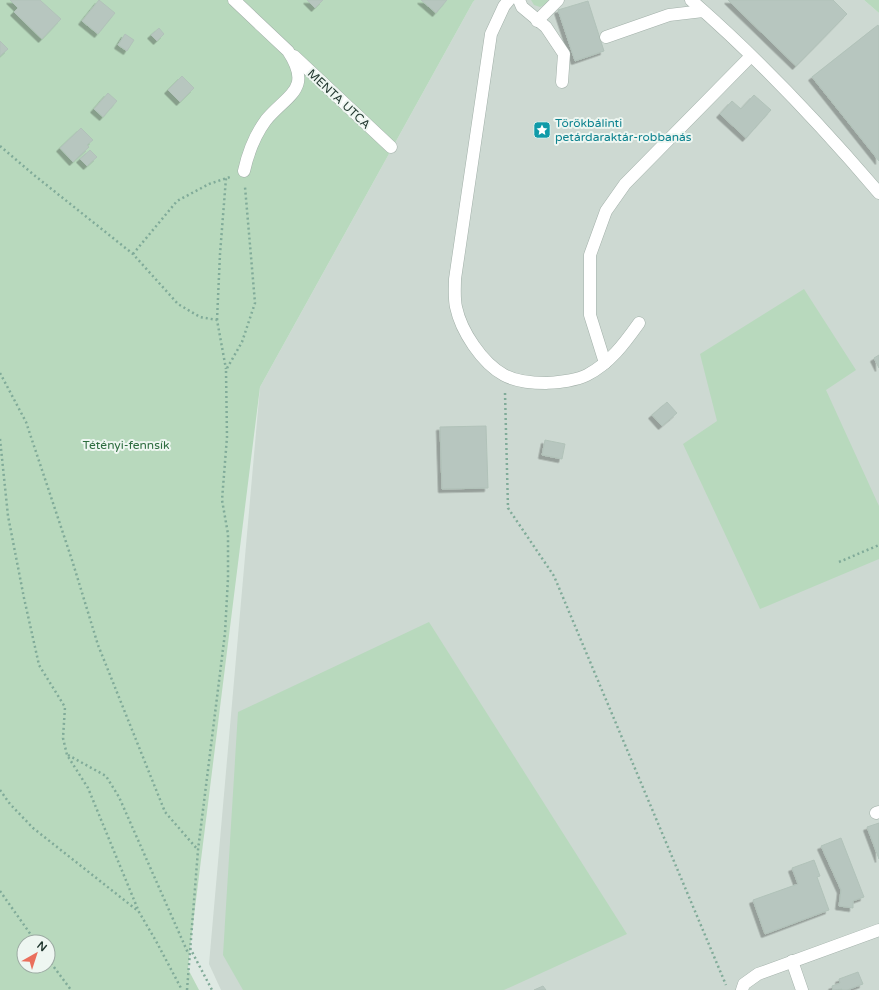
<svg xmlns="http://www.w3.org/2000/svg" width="879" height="990" font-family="'Varela Round',sans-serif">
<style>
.built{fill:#cdd9d2}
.green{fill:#b8d9bd;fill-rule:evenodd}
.building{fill:#b7c6bf;stroke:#b1c2b9;filter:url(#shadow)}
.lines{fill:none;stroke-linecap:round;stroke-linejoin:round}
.service-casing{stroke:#a2b0a9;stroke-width:13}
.minor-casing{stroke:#a2b0a9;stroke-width:13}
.path{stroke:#80ab99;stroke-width:2.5;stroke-dasharray:2 3;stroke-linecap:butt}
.service{stroke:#fff;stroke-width:12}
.minor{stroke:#fff;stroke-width:12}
.labels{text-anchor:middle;stroke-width:4;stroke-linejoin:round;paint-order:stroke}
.street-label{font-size:12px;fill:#21372f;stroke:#eef6f1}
.culture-label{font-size:12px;fill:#0d838f;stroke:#eef6f1;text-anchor:start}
.park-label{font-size:12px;fill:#2d6c3f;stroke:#eef6f1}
</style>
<defs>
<filter id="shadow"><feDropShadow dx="-3.5" dy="3.5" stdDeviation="0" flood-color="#0004"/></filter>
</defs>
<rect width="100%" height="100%" fill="#dee9e3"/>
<polygon class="built" points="475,0 864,0 879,13 879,990 221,990 209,964 260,387 473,2"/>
<g class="green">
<path d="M 0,0 L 475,0 L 473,2 L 260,387 L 190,948 L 188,969 L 199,990 L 0,990 ZM 24,942 L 48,942 L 48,966 L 24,966 Z"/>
<polygon points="531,0 548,0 546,4 540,7 534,5"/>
<polygon points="864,0 879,0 879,13"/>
<polygon points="804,289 856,370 826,390 879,506 879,559 760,609 683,444 717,421 700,354"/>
<polygon points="429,622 627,934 504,990 243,990 223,955 238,712"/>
</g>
<g class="building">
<polygon points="10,0 40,0 61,19 42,39 14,12 18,8"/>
<polygon points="99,0 115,13 98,34 82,21"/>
<polygon points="307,0 323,0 315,8"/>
<polygon points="421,0 447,0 436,13"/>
<polygon points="728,0 833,0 847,14 796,66"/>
<polygon points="588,1 604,51 575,61 558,10"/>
<polygon points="878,25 879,27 879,161 812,77"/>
<polygon points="159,28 164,34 157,41 151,35"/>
<polygon points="125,34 134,40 127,51 118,45"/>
<polygon points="0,41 8,49 0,56"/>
<polygon points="182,76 194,88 180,102 168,90"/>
<polygon points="108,93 117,101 103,117 94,109"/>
<polygon points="754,95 771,110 746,138 720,114 732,101 741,109"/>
<polygon points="81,128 93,140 87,145 89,147 73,162 60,148"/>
<polygon points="90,150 97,157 87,166 80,159"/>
<polygon points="879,355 879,368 874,358"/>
<polygon points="667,402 677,413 662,426 652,415"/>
<polygon points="486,426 488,488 442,489 440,427"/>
<polygon points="545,440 565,444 562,459 542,455"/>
<polygon points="879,823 879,859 867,827"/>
<polygon points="841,838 864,897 853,901 853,908 839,906 841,890 821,846"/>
<polygon points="814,860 820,876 817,877 829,910 765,934 753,900 798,884 792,868"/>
<polygon points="858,972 863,984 847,990 842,990 842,989 833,990 832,986 840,983 839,979"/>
<polygon points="543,986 546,990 534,990"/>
</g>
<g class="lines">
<defs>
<g id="service">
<path d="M 509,0 L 504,6 L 491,34 L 455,279 C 455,288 454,298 456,307 C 461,331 482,363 504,375 C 515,381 533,383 546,383 C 559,382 575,381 587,375 C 610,363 624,344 639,323"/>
<polyline points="519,0 522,7 546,27 564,54 562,82"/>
<path d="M 691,0 C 759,59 821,125 879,193"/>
<polyline points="537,21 558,0"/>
<polyline points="606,37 669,15 703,11"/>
<polyline points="605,363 590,315 590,255 606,211 625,184 751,56"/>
<polyline points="876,813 879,812"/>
<polyline points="792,961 802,990"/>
<polyline points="742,990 744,984 758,974 879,930"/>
</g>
<g id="minor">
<path d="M 234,0 L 288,51 C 313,89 288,94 266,120 C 255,135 248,153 244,171"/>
<polyline points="294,56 391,147"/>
</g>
</defs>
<use href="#service" class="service-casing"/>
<use href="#minor" class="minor-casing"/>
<g class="path">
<polyline points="0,146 34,175 133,254 178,304 200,317 217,320 226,369"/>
<polyline points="133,254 177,201 209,184 230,177"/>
<polyline points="217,320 220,254 226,178"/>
<polyline points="0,373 26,422 72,560 98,645 165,812 198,850"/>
<polyline points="505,393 508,508 554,576 726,985"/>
<polyline points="0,439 8,516 24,598 39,665 65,707 63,738 67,755 88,788 139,912 156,941 182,990"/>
<polyline points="839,562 879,545"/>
<polyline points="68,755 106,776 119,797 188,953"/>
<polyline points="0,790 10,804 33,828 138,911"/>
<polyline points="0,891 36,942"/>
<polyline points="190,948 212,990"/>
<polyline points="48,959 71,990"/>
<polyline points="187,990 198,850 225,633 228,578 228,534 222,500 227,437 226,370 242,342 255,303 245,187"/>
</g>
<use href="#service" class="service"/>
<use href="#minor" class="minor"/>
</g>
<defs>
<symbol id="sight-square" viewBox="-11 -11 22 22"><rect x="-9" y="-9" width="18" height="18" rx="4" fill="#0f9aa8" stroke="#eef6f1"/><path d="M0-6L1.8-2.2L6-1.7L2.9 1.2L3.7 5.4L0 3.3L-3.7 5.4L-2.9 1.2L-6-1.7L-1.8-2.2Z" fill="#fff"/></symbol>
</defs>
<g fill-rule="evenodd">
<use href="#sight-square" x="532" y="120" width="20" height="20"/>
</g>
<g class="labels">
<g class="street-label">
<text transform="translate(339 99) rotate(43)" y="4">MENTA UTCA</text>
</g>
<g class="culture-label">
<text x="555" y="127">Törökbálinti<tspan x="555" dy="14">petárdaraktár-robbanás</tspan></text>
</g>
<g class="park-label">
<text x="126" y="449">Tétényi-fennsík</text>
</g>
</g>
<g transform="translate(36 954) rotate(39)"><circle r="19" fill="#eef6f1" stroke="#9caaa3"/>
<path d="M0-3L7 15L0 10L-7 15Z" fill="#ea6f5c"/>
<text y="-6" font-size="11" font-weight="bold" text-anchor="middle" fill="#21372f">N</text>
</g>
</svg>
